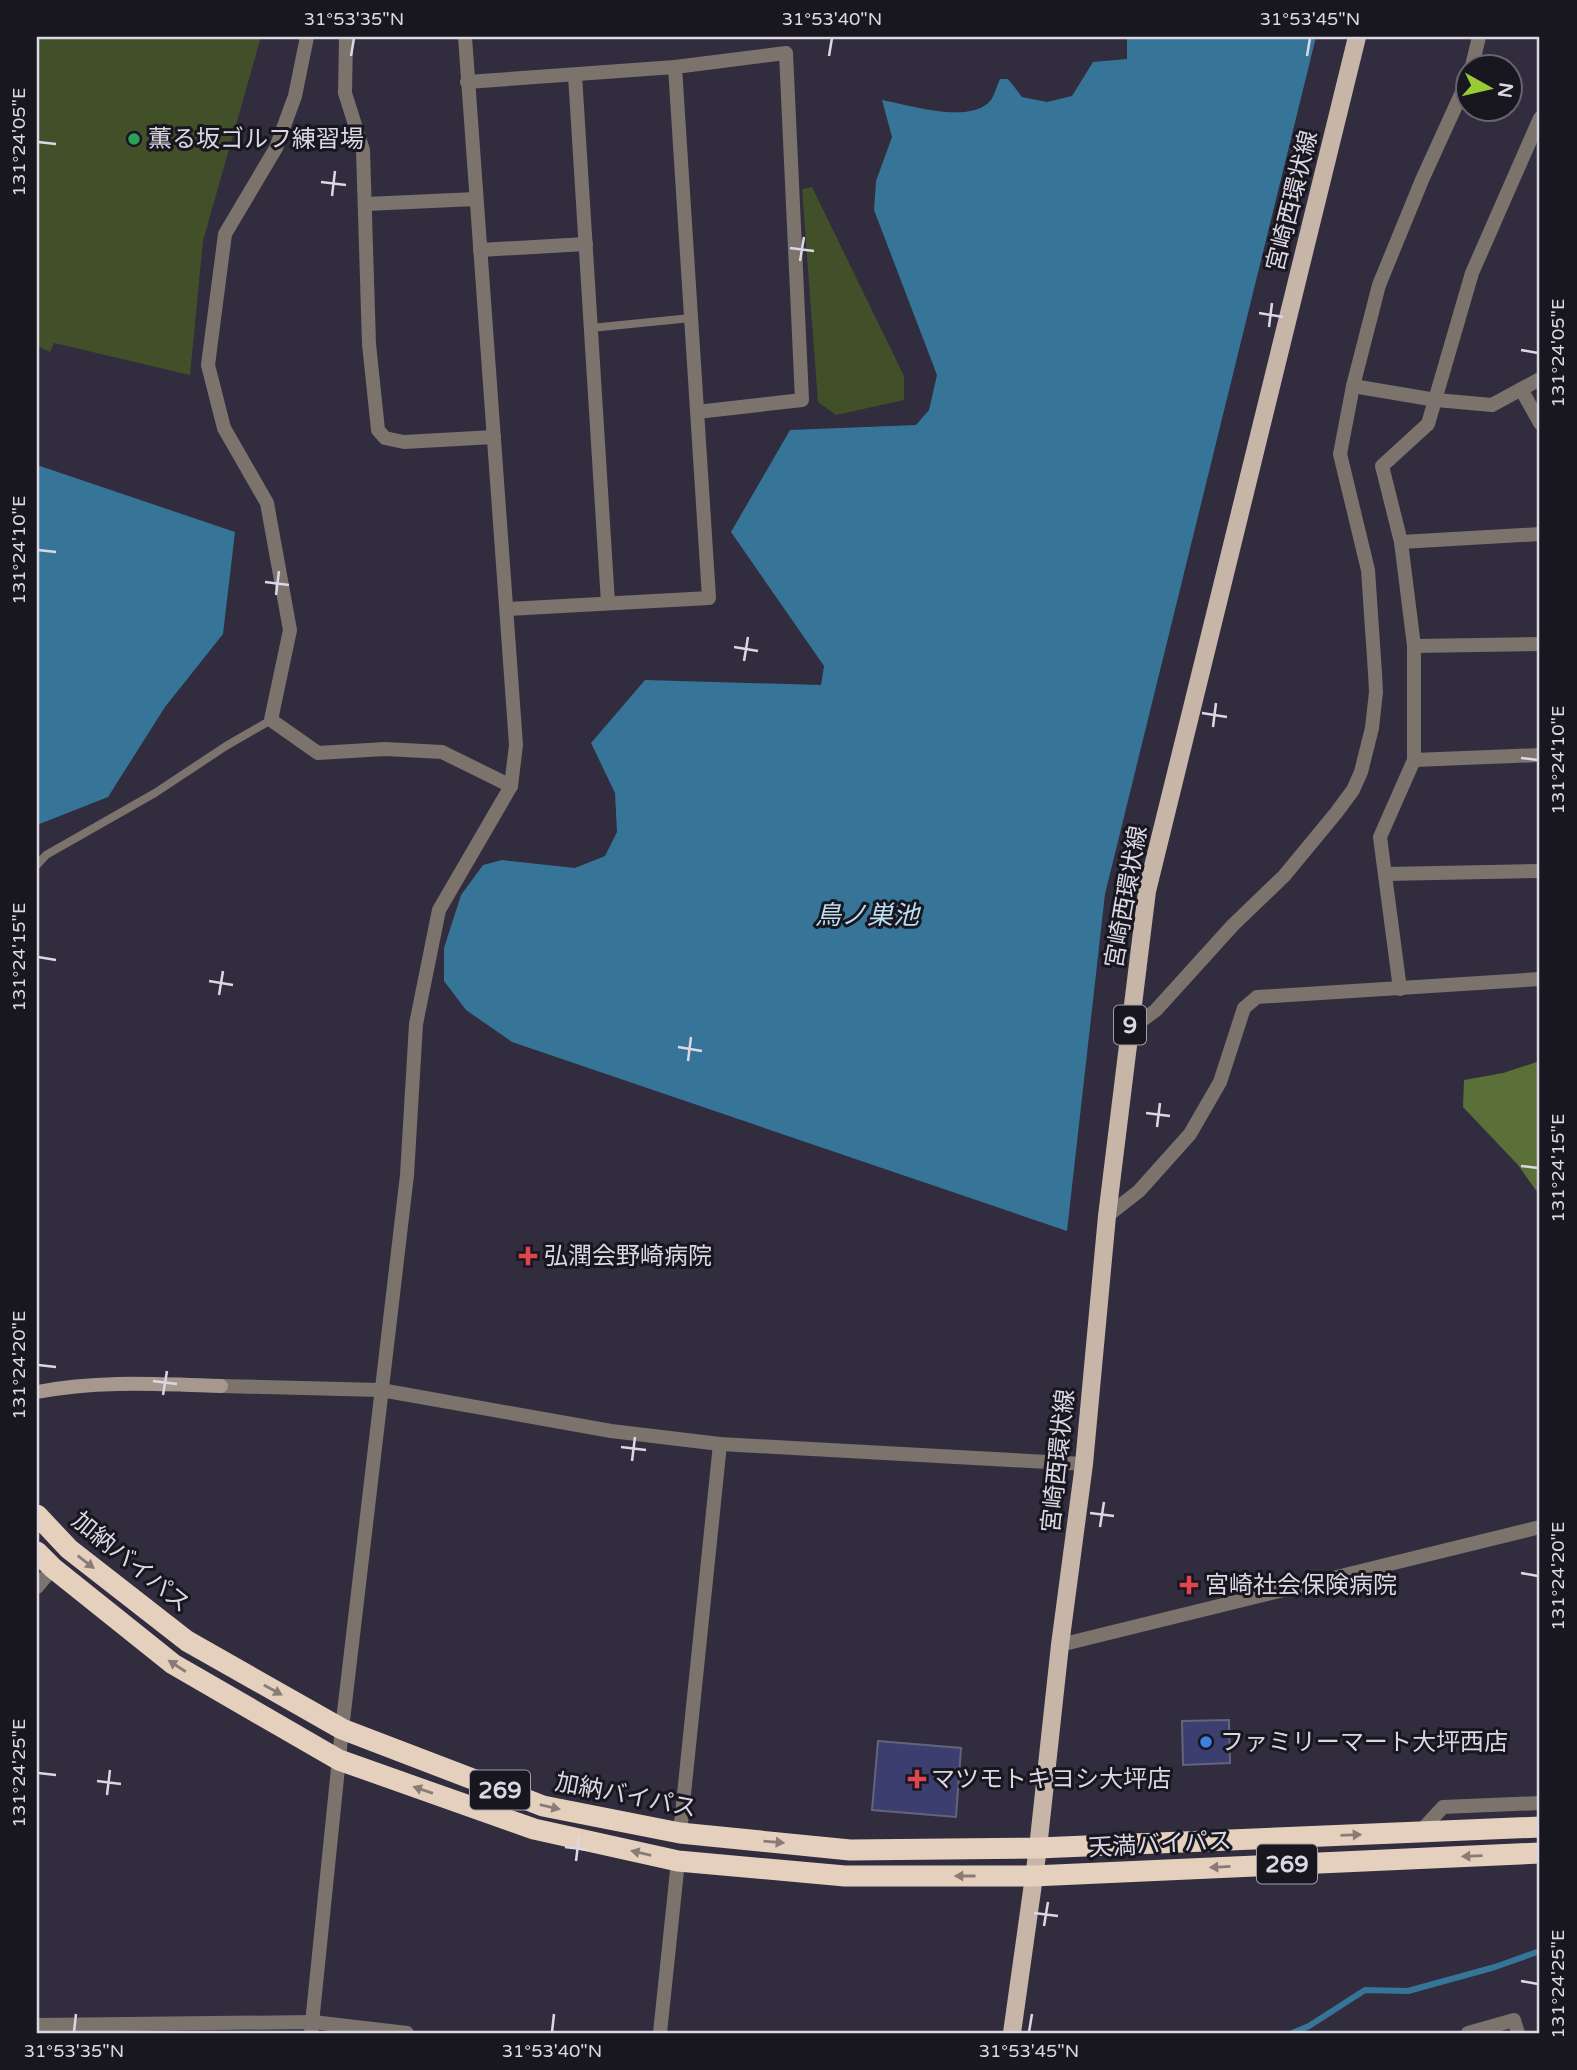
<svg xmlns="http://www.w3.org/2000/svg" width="1577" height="2070" font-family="'Varela Round','Noto Sans JP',sans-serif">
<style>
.green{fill:#425029}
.forest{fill:#5b7038}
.water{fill:#367597}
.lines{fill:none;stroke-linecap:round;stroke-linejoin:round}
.stream{stroke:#367597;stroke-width:6}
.building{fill:#3c3e70;stroke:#62657a;stroke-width:2}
.lane{stroke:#7b736c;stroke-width:8}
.street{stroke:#7b736c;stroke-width:14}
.secondary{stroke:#a6988d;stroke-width:14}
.primary{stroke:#c7b5a7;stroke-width:18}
.highway{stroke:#e5d0be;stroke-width:21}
.oneway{fill:#897c76}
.ticks{fill:none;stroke:#dbd8e4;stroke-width:2.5}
.leisure-dot{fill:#2e9e5b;stroke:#18161e;stroke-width:2.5}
.health-dot{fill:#e0444e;stroke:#18161e;stroke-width:2.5}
.shop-dot{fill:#3f7fe0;stroke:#18161e;stroke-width:2.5}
.labels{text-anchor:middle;stroke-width:6;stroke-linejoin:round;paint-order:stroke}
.shield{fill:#18161e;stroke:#a09ea9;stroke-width:2}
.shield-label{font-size:23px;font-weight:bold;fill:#dbd8e4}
.poi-label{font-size:24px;fill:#dbd8e4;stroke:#18161e;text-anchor:start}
.street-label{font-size:24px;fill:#dbd8e4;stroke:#18161e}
.water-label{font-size:26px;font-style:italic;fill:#bcdef3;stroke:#18161e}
.neatline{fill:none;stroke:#dbd8e4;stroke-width:2.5}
.ticks-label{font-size:18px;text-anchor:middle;fill:#dbd8e4}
</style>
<rect width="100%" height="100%" fill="#312c3e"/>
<g class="green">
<polygon points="37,37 261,37 203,241 190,375 54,343 50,352 37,346"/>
<polygon points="812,187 904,376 904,400 836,415 818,402 802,189"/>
</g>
<polygon class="forest" points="1540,1061 1540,1196 1518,1165 1463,1107 1464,1080 1503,1073"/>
<g class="water">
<path d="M 1127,37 L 1316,37 L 1105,894 L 1067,1231 L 512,1042 L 466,1010 L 444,981 L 444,948 L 461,895 L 483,865 L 502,860 L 575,868 L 605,856 L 617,832 L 615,793 L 591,743 L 645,680 L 821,685 L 824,666 L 731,532 L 790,430 L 916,425 L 929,410 L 937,375 L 874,210 L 876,181 L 892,137 L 882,100 C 909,105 971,125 991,100 C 995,94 997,85 1000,79 L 1008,79 L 1022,97 L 1047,102 L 1072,96 L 1093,62 L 1127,59 Z"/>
<polygon points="37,465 235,532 223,634 165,707 108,797 37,825"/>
</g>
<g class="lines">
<polyline class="stream" points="1292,2033 1309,2026 1365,1990 1408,1991 1495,1967 1540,1951"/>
</g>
<g class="building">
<polygon points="1229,1720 1230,1763 1183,1765 1182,1721"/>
<polygon points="878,1741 961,1748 956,1817 872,1810"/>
</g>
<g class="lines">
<g class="lane">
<polyline points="591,328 691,318"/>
<polyline points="37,865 46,855 155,793 226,746 271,720"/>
</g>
<g class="street">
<polyline points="307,37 295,96 276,148 225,234 208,365 224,428 267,503 290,630 271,720 318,753 385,749 442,752 511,786"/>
<polyline points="346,37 345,93 363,150 369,344 378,430 385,438 404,442 494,437"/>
<polyline points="1472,66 1479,37"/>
<polyline points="575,75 608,603"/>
<polyline points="467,82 675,67 786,53 802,400 697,412"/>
<polyline points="366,204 476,199"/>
<polyline points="480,250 586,244"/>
<polyline points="1353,386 1436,400 1492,405 1540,379"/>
<polyline points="1521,389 1540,423"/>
<polyline points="1401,542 1540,534"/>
<polyline points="507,609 709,598 675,67"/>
<polyline points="1414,646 1540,644"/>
<polyline points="1414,760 1540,755"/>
<polyline points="1385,874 1540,871"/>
<polyline points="1400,989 1380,837 1414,760 1414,646 1401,542 1382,466 1428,424 1472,273 1540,118"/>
<polyline points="1129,1030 1156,1010 1233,925 1284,876 1336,813 1353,790 1361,772 1372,728 1376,692 1375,673 1368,570 1340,454 1353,386 1379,285 1422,180 1468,79"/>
<polyline points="1107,1216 1139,1191 1190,1134 1220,1082 1244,1008 1257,997 1540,979"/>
<polyline points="221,1386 381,1390 611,1431 720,1444 1084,1464"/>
<polyline points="37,1587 53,1568"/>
<polyline points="1060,1645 1540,1527"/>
<polyline points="1420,1832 1443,1807 1540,1803"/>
<polyline points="680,1833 720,1444"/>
<polyline points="37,2025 313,2022 407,2033"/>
<polyline points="311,2033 342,1729 407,1175 416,1024 439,910 511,786 516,745 465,37"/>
<polyline points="660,2033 678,1861"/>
<polyline points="1468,2033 1514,2020 1518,2033"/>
</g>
<path class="secondary" d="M 37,1392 C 98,1380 159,1384 221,1386"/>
<polyline class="primary" points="1012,2033 1038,1848 1060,1645 1084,1464 1107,1216 1147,891 1357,37"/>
<g class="highway">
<polyline points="37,1515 69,1549 187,1641 342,1729 543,1806 680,1833 850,1850 1038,1848 1540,1827"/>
<polyline points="37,1552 53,1568 173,1664 339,1760 534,1829 678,1861 845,1876 1033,1876 1540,1853"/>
</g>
</g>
<defs><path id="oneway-solid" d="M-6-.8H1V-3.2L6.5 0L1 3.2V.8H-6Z" transform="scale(1.75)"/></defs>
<g class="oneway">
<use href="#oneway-solid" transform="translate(86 1562) rotate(38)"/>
<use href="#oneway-solid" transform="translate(177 1666) rotate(-147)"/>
<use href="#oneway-solid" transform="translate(273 1690) rotate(29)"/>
<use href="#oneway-solid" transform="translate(423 1790) rotate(-161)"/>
<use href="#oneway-solid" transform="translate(550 1807) rotate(13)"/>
<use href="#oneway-solid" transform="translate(1351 1835) rotate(-2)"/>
<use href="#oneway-solid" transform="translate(774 1842) rotate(5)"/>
<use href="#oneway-solid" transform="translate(641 1853) rotate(-167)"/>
<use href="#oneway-solid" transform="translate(1472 1856) rotate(178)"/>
<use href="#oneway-solid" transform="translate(1220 1867) rotate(177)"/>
<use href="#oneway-solid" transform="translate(965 1876) rotate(180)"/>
</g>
<path class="ticks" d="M 351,56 L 354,38M 829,56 L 832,38M 1307,56 L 1310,38M 38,142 L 56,144M 321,182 L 346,185M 332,196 L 335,171M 790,248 L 814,251M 800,261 L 804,237M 1259,313 L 1283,317M 1269,327 L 1272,303M 1521,350 L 1538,353M 38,550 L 56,552M 265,582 L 289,585M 276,595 L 279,571M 734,647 L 758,651M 744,661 L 748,637M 1202,713 L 1227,717M 1213,727 L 1216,703M 1521,758 L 1538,760M 38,957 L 56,960M 209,981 L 233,985M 219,995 L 223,971M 678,1047 L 702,1051M 688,1061 L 691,1037M 1146,1113 L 1170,1116M 1157,1127 L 1160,1103M 1521,1166 L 1538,1168M 38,1365 L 56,1367M 153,1381 L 177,1384M 163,1395 L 167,1371M 621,1447 L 646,1450M 632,1461 L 635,1437M 1090,1513 L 1114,1516M 1100,1527 L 1104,1502M 1521,1573 L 1538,1576M 38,1773 L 56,1775M 97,1781 L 121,1784M 107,1795 L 110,1770M 565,1847 L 589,1850M 576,1861 L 579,1836M 1034,1913 L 1058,1916M 1044,1926 L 1048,1902M 1521,1981 L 1538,1984M 74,2032 L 76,2014M 552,2032 L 554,2014M 1029,2032 L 1032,2014"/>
<circle class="leisure-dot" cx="134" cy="139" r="7"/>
<g class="health-dot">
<path d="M524.5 1245.5h7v7h7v7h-7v7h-7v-7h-7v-7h7z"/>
<path d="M1185.5 1574.5h7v7h7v7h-7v7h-7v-7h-7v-7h7z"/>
<path d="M913.5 1768.5h7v7h7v7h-7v7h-7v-7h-7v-7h7z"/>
</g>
<circle class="shop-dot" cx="1206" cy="1742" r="7"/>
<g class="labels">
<g class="shield">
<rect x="1114" y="1005.5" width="32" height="39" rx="5"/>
<rect x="470" y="1770.5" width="60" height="39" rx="5"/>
<rect x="1257" y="1844.5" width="60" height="39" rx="5"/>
</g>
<g class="shield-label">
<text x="1130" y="1033">9</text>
<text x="500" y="1798">269</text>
<text x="1287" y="1872">269</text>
</g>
<g class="poi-label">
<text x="148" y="147">薫る坂ゴルフ練習場</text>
<text x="544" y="1264">弘潤会野崎病院</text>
<text x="1205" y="1593">宮崎社会保険病院</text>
<text x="1220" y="1750">ファミリーマート大坪西店</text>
<text x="931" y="1787">マツモトキヨシ大坪店</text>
</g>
<g class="street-label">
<text transform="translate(1292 201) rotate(-76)" y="8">宮崎西環状線</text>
<text transform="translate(1126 897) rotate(-80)" y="8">宮崎西環状線</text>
<text transform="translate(1058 1461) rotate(-84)" y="8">宮崎西環状線</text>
<text transform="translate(131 1562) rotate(39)" y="8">加納バイパス</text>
<text transform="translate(626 1795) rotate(11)" y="8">加納バイパス</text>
<text transform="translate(1160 1844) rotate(-3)" y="8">天満バイパス</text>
</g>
<g class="water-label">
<text x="867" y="924">鳥ノ巣池</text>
</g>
</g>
<rect width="1577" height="2070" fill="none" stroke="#18161e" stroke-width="77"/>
<g transform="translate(1489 88) rotate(98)"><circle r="33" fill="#18161e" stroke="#66646d" stroke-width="2"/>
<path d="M0-5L12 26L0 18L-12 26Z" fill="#99cb36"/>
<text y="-10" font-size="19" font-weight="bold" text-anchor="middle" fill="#dbd8e4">N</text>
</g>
<rect x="38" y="38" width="1500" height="1994" class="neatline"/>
<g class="ticks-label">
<text x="354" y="25">31°53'35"N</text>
<text x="832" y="25">31°53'40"N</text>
<text x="1310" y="25">31°53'45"N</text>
<text transform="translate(19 142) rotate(-90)" y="6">131°24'05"E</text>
<text transform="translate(1558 353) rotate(-90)" y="6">131°24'05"E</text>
<text transform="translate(19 550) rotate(-90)" y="6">131°24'10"E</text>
<text transform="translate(1558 760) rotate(-90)" y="6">131°24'10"E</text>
<text transform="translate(19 957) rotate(-90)" y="6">131°24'15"E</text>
<text transform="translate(1558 1168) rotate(-90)" y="6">131°24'15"E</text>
<text transform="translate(19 1365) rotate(-90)" y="6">131°24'20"E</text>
<text transform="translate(1558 1576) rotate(-90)" y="6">131°24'20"E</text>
<text transform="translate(19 1773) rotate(-90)" y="6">131°24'25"E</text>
<text transform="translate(1558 1984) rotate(-90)" y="6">131°24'25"E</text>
<text x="74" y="2057">31°53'35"N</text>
<text x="552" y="2057">31°53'40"N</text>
<text x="1029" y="2057">31°53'45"N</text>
</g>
</svg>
